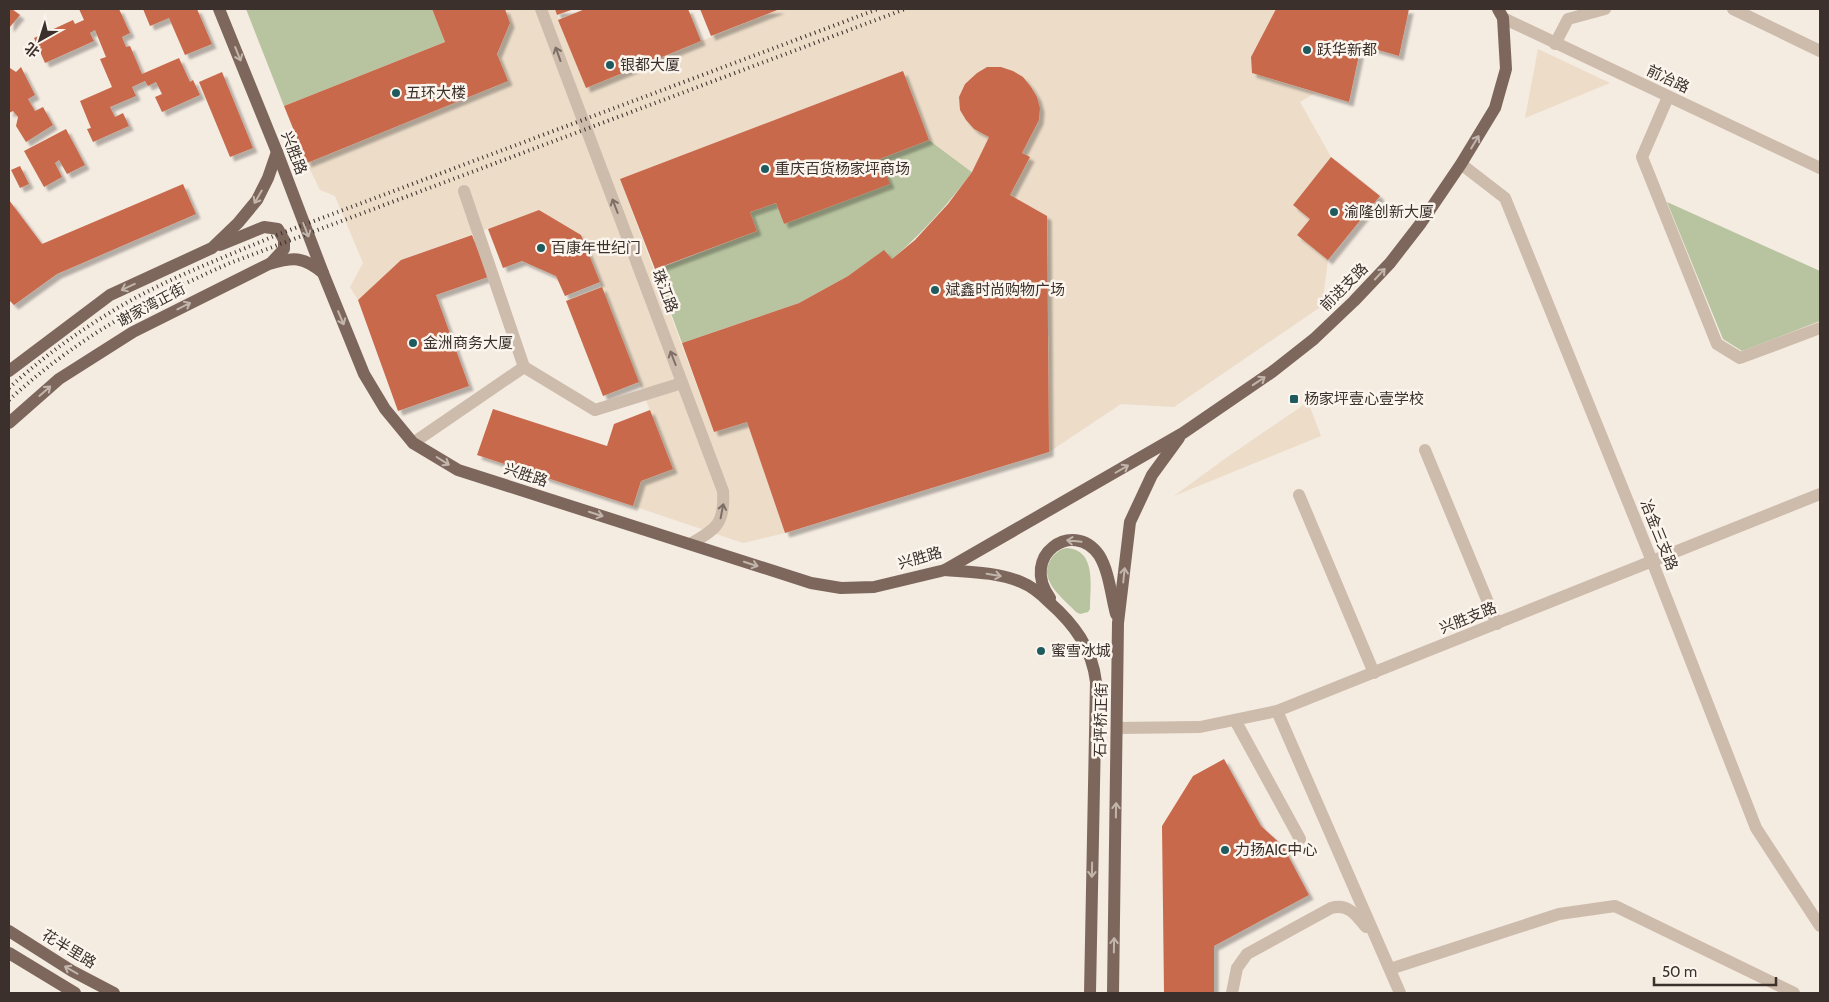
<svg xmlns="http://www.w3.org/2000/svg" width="1829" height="1002" font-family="Cabin,'Noto Sans SC',sans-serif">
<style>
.green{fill:#b8c4a0}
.plaza{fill:#ecdcc8}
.building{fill:#c8694b;filter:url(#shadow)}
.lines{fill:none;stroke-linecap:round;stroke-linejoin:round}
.minor{stroke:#cdbbac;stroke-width:12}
.major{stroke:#7d675c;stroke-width:12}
.rail{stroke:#3b302b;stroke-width:4;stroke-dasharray:1 4;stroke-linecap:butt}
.oneway{stroke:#c2b5ac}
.oneway2{stroke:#7d6f65}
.poi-dot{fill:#1f5a5e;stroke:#fbf5ee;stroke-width:2}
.labels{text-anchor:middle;stroke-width:5;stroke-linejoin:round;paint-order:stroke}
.poi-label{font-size:15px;fill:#3b302b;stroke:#fbf5ee;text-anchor:start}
.street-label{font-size:15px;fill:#3b302b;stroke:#fbf5ee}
</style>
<defs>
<filter id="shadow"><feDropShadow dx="4.5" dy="4.5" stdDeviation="1" flood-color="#0004"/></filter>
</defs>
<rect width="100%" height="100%" fill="#f4ebe1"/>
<g class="green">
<polygon points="246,9 432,9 445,42 284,106"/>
<path d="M 929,140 L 972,172 C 948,204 923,233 892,259 L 884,251 L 848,276 L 799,303 L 682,343 L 655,270 L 757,231 L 750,212 L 776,203 L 784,224 L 889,184 L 880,159 Z"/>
<polygon points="1667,202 1820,271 1820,321 1742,351 1723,339"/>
<path d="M 1067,548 C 1097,550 1090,587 1090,609 L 1088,612 L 1080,614 L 1076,612 C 1063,598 1037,580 1051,559 C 1055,553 1060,549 1067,548 Z"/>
</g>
<g class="plaza">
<polygon points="505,9 555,9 586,88 780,9 1276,9 1251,57 1252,73 1315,93 1300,102 1331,157 1293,205 1310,219 1297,235 1328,260 1322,306 1174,407 1121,404 1049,452 1047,217 1010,195 1030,158 1022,153 1039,120 1040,108 1037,97 1031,87 1023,77 987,67 977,73 965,84 959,97 961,110 966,120 974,129 989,137 972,172 929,140 902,72 620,179 714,432 747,422 785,533 743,543 633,506 641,481 673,469 581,235 539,210 401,260 358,300 350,287 363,263 335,196 320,190 307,163 507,81 497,54 510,23"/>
<polygon points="1538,49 1610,83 1525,118"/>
<polygon points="1308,402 1321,436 1174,496 1226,458"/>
</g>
<g class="building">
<polygon points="9,9 12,9 20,15 9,28"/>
<polygon points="79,9 119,9 130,33 122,37 126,47 130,46 142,74 179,58 190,82 193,80 200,95 162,112 155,97 162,94 156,82 148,86 145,81 132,87 136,96 110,107 115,117 123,113 129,126 93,142 87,129 91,128 80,101 112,87 100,59 106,57 95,30 90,33 94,41 45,63 34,38 73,20 75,24 84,20"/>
<polygon points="143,9 197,9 212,44 185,55 169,18 150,26"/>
<polygon points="432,9 505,9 510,23 497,54 508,81 307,163 284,106 445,42"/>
<polygon points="555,9 574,9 557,15"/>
<polygon points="585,9 688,9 701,41 586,88 558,20"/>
<polygon points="700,9 780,9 711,36"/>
<polygon points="1276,9 1409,9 1399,56 1361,45 1349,102 1252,73 1251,57"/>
<polygon points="21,67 35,95 28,99 35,111 43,107 53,125 26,142 16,126 18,117 13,111 9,113 9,70 10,68 16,72"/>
<polygon points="987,67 1001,67 1013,71 1023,77 1031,87 1037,97 1040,108 1039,120 1022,153 1030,157 1010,195 1047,216 1049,452 785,533 747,422 714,432 682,343 799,303 848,276 884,250 892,259 915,240 948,204 972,172 989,137 974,129 966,120 960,110 959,97 965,84 977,73"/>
<polygon points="903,71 929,140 880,159 890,184 784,224 776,203 750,212 757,231 655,269 620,179"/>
<polygon points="222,72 253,148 230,157 199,82"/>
<polygon points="66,129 85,165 67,174 59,160 55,163 62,177 44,187 24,151"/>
<polygon points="1331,157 1380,196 1328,260 1297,235 1310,219 1293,205"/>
<polygon points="20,166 29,184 20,188 11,170"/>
<polygon points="183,184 196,214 57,274 14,305 9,300 9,200 42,244"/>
<polygon points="539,210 581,235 600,282 565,296 556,276 522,261 503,268 488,229"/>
<polygon points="472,235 488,277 436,295 469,386 398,411 358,300 401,260"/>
<polygon points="602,287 639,382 603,396 566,301"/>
<polygon points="493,409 607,446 614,424 650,410 673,469 641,481 633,506 477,455"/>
<polygon points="1224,759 1261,826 1283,846 1309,895 1214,946 1214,993 1164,993 1162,826 1193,776"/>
</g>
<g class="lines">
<g class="minor">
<path d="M 541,9 L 723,491 C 725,523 717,529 690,544"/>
<polyline points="1733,9 1820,51"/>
<polyline points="1503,18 1820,168"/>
<polyline points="1555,44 1568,19 1605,9"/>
<polyline points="1668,97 1642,157 1717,344 1740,358 1820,328"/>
<polyline points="1461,164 1505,198 1652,561 1756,828 1820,926"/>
<polyline points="464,191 524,367 595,410 682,383"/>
<polyline points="413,443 524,367"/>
<polyline points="1425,450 1497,624"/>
<polyline points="1299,495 1374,673"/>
<polyline points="1277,711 1400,993"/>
<polyline points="1235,720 1300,839"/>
<polyline points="1117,728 1200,727 1277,711 1820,494"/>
<polyline points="1390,969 1559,914 1615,906 1794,993"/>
<path d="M 1232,993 L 1237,968 L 1247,954 L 1331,908 C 1348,903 1356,915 1366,927"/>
</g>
<g class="major">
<polyline points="219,9 277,152 323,273 364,374 385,409 413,443 458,470 811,583 841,588 874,587 945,570 1183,433 1272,372 1314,339 1354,301 1390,263 1421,223 1461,164 1495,108 1506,69 1503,18 1498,9"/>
<polyline points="220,245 264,227 278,229 284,240 284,249 271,263"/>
<polyline points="9,371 110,295 212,248 238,223 257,200 268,178 277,152"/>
<path d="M 9,423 L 59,379 L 133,332 L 269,264 C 293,257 303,256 323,273"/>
<path d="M 945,570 C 970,572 997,572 1021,582 C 1031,586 1041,594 1049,602 C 1074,624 1092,648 1096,682 L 1090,993"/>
<path d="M 1050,598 C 1019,556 1073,518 1099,555 C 1109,571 1111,595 1116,614"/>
<polyline points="9,931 72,971 114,993"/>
<polyline points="9,953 75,993"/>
<polyline points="1113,993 1118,623 1130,522 1152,475 1179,438"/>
</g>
<g class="rail">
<path d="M 9,388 C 47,353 90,323 135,298 C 179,274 228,256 274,236 L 878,9"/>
<path d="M 9,400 C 75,339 148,299 230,263 L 905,9"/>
</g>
</g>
<defs><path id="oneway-shaft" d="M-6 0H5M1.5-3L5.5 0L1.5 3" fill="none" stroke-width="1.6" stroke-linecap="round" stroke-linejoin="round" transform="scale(1.25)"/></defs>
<g class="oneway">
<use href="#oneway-shaft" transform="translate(238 54) rotate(68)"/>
<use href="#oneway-shaft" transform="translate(1475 142) rotate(-59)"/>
<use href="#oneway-shaft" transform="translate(258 197) rotate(120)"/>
<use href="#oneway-shaft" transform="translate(306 230) rotate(69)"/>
<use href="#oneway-shaft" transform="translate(1380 274) rotate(-47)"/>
<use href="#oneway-shaft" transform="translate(128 287) rotate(155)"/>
<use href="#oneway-shaft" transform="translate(184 306) rotate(-27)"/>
<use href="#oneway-shaft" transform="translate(341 318) rotate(67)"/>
<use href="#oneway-shaft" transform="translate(1259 381) rotate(-34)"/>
<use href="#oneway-shaft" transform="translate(45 391) rotate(-41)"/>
<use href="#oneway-shaft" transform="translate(443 461) rotate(32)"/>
<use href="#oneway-shaft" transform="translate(1122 469) rotate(-30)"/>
<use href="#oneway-shaft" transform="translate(596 514) rotate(18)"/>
<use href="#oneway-shaft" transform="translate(1074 541) rotate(-174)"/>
<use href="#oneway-shaft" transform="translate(751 564) rotate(18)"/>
<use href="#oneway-shaft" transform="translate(994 575) rotate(10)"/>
<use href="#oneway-shaft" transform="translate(1124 575) rotate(-84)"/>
<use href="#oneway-shaft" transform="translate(1116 810) rotate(-89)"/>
<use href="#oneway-shaft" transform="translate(1092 870) rotate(91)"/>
<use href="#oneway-shaft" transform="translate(1114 945) rotate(-89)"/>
<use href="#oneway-shaft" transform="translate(71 970) rotate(-150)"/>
</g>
<g class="oneway2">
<use href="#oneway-shaft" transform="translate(558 54) rotate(-110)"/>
<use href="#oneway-shaft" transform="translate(615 206) rotate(-111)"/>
<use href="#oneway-shaft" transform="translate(673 358) rotate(-111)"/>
<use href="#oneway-shaft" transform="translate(722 511) rotate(-79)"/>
</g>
<g class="poi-dot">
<circle cx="1307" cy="50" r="5"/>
<circle cx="610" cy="65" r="5"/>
<circle cx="396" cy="93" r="5"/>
<circle cx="765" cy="169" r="5"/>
<circle cx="1334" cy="212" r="5"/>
<circle cx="541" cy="248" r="5"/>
<circle cx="935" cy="290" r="5"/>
<circle cx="413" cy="343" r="5"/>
<rect x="1289" y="394" width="10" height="10" rx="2.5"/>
<circle cx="1041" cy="651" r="5"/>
<circle cx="1225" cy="850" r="5"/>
</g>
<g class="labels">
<g class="poi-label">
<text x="1317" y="55">跃华新都</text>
<text x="620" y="70">银都大厦</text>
<text x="406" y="98">五环大楼</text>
<text x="775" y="174">重庆百货杨家坪商场</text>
<text x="1344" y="217">渝隆创新大厦</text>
<text x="551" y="253">百康年世纪门</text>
<text x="945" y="295">斌鑫时尚购物广场</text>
<text x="423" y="348">金洲商务大厦</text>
<text x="1304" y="404">杨家坪壹心壹学校</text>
<text x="1051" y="656">蜜雪冰城</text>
<text x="1235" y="855">力扬AIC中心</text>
</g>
<g class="street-label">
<text transform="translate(1668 79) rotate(25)" y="5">前冶路</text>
<text transform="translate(294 153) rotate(69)" y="5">兴胜路</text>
<text transform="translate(1344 287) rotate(-45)" y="5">前进支路</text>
<text transform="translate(665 291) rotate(69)" y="5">珠江路</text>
<text transform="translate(151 305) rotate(-28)" y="5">谢家湾正街</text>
<text transform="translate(526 475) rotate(18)" y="5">兴胜路</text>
<text transform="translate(1659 535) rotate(68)" y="5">冶金三支路</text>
<text transform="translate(920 558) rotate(-16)" y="5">兴胜路</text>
<text transform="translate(1468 618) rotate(-22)" y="5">兴胜支路</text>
<text transform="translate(1101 720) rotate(-89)" y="5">石坪桥正街</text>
<text transform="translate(69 949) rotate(31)" y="5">花半里路</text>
</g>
</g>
<rect width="1829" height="1002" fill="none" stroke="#3b302b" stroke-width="20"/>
<g transform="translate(40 40) rotate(219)" stroke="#fbf5ee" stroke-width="4" paint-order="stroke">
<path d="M0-4L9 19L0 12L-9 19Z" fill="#3b302b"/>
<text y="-8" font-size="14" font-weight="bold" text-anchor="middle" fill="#3b302b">北</text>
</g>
<path d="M1654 977v8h122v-8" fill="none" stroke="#3b302b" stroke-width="2.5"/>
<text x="1662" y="977" font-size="15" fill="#3b302b" stroke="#fbf5ee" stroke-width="4" paint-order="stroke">50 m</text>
</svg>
